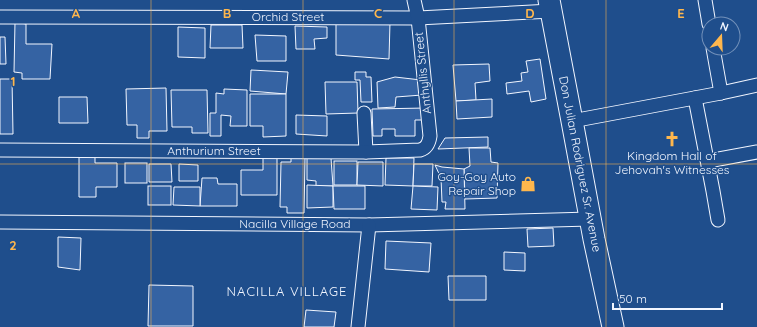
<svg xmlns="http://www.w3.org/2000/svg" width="757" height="327" font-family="Quicksand,sans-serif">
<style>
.building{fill:#3563a3;stroke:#f2f6ff}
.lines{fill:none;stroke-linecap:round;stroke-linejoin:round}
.street-casing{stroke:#f2f6ff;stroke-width:15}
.primary-casing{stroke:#f2f6ff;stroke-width:23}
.street{stroke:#1f4e8c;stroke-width:13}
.primary{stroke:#1f4e8c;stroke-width:21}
.grid{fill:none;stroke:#ffb74d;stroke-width:1;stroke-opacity:0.55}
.labels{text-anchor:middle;stroke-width:3;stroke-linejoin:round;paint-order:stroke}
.street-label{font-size:12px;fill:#f2f6ff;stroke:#1f4e8c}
.poi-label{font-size:12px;fill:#f2f6ff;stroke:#1f4e8c}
.neighbourhood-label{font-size:13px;letter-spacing:1px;fill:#f2f6ff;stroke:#1f4e8c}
.grid-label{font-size:13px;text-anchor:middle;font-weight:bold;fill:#ffb74d;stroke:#1f4e8c;stroke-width:3;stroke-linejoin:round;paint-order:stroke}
</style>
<rect width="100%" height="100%" fill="#1f4e8c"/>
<g class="building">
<polygon points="15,22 26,24 26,44 52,44 50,79 22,79 22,73 14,72"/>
<polygon points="390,22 389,59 336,55 336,24"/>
<polygon points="211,25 242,25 243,48 210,48"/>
<polygon points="295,26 327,27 327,38 314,39 315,49 296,49"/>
<polygon points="178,27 205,28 205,58 178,57"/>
<polygon points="255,35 286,36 286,61 257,61"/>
<polygon points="0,37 5,37 6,64 0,64"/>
<polygon points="540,59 546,99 531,102 529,91 507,94 506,83 522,81 521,73 528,72 526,61"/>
<polygon points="489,64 490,81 475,83 476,100 456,101 453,65"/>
<polygon points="251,70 288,72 286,94 250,91"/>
<polygon points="355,72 366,72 366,77 371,77 372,102 361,102 360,80 355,80"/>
<polygon points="395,77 421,80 422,95 396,97 395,107 378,108 377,82"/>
<polygon points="0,79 12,79 13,134 0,134"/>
<polygon points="325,82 357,82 358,113 326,114"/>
<polygon points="166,88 167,131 149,131 149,138 137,138 137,125 127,125 126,89"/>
<polygon points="224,89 247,90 247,126 230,126 231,116 221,115 221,136 210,136 210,113 216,113 216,93 224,94"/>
<polygon points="171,90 207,90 208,133 192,133 192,127 172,127"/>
<polygon points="250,94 286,94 286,136 263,137 263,126 250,126"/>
<polygon points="59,97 87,97 88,123 59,123"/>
<polygon points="492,99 492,117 457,119 456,101"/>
<polygon points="426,108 426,120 415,120 415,136 395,136 395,129 382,129 382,136 373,136 372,109"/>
<polygon points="296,115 327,116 327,136 296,134"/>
<polygon points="488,137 488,147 438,149 445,138"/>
<polygon points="469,148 490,148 491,162 498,163 497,198 465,199 464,169 470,166"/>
<polygon points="79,156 95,156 95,163 117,163 117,187 96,187 96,197 79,197"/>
<polygon points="263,156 277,157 277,195 241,195 241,170 263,170"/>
<polygon points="291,157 305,158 304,213 287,213 287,207 280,207 281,162 291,162"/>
<polygon points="307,157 331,158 333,186 316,186 316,181 307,180"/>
<polygon points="386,158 414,158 413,186 385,185"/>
<rect x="334" y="161" width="23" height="24"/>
<polygon points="358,162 383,162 383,186 357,185"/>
<rect x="125" y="163" width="22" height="20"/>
<polygon points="149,164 171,164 172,182 149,182"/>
<polygon points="179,164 198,165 198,181 179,181"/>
<polygon points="414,164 433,164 432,186 413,186"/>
<polygon points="435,165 442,167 464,169 465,209 445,209 446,202 442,202 441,178"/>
<polygon points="202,178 217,178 218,184 237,184 237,206 200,206"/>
<polygon points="307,185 333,186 333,207 307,208"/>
<rect x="148" y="186" width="23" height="19"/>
<polygon points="333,186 365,186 365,209 334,209"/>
<polygon points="413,186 438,187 437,210 411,209"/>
<polygon points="174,187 200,187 200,206 173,205"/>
<polygon points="553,228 554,246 528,247 527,229"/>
<polygon points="58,237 81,238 80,270 58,267"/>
<polygon points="386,241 431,243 429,272 385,269"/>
<polygon points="504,252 525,253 525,271 504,270"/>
<polygon points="448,276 486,276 486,300 449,300"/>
<polygon points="149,285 193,286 193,326 148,326"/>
<polygon points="306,310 336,312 334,327 304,327"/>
</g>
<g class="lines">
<defs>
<g id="street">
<polyline points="705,0 709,24"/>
<polyline points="0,17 418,18 551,11"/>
<polyline points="713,48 721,93"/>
<polyline points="695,98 713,191 718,220"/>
<polyline points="364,113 366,152"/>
<polyline points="572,121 721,93 757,85"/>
<path d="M 0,150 L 366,152 L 420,150 C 427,148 429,143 430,136 L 418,18 L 414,0"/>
<polyline points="708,161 757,152"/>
<polyline points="0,222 369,225 590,219"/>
<polyline points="358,327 369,225"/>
</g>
<polyline id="primary" points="549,0 572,121 594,239 613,327"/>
</defs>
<use href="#street" class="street-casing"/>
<use href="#primary" class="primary-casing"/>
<use href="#street" class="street"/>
<use href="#primary" class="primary"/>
</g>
<path class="grid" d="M 151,0 L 151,327M 303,0 L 303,327M 454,0 L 454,327M 606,0 L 606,327M 0,164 L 757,164"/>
<defs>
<symbol id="church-bare" viewBox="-9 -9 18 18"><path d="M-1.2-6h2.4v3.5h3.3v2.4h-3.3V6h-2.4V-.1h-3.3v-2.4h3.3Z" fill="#ffb74d" stroke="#1f4e8c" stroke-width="2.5" paint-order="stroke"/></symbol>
<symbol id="shop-bare" viewBox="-9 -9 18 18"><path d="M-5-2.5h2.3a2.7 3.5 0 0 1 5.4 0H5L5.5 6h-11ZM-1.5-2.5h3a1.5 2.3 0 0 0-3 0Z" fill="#ffb74d" stroke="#1f4e8c" stroke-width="2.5" paint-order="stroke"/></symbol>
</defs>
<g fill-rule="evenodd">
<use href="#church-bare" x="661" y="128" width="22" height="22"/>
<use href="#shop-bare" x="517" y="173" width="22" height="22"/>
</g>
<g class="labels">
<g class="street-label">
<text x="288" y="21">Orchid Street</text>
<text transform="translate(423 73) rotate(-96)" y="4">Anthyllis Street</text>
<text x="214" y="155">Anthurium Street</text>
<text transform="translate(580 164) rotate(79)" y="4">Don Julian Rodriguez Sr. Avenue</text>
<text x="295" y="228">Nacilla Village Road</text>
</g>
<g class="poi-label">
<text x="672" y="160">Kingdom Hall of<tspan x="672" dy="14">Jehovah's Witnesses</tspan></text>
<text x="516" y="181" text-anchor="end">Goy-Goy Auto<tspan x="516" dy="14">Repair Shop</tspan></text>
</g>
<g class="neighbourhood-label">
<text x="287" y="296">NACILLA VILLAGE</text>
</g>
</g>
<g class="grid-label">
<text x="76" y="18">A</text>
<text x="227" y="18">B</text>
<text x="378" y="18">C</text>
<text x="530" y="18">D</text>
<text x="681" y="18">E</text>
<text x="13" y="86">1</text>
<text x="13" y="250">2</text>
</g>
<g transform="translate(721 36) rotate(19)"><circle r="19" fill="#1f4e8c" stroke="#7391ba"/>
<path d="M0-3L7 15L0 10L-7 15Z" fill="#ffb74d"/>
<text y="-6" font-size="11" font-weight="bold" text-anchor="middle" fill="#f2f6ff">N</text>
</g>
<path d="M613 303v6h109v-6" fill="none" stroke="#f2f6ff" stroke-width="2"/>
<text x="619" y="303" font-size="12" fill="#f2f6ff" stroke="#1f4e8c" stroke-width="3" paint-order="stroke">50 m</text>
</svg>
